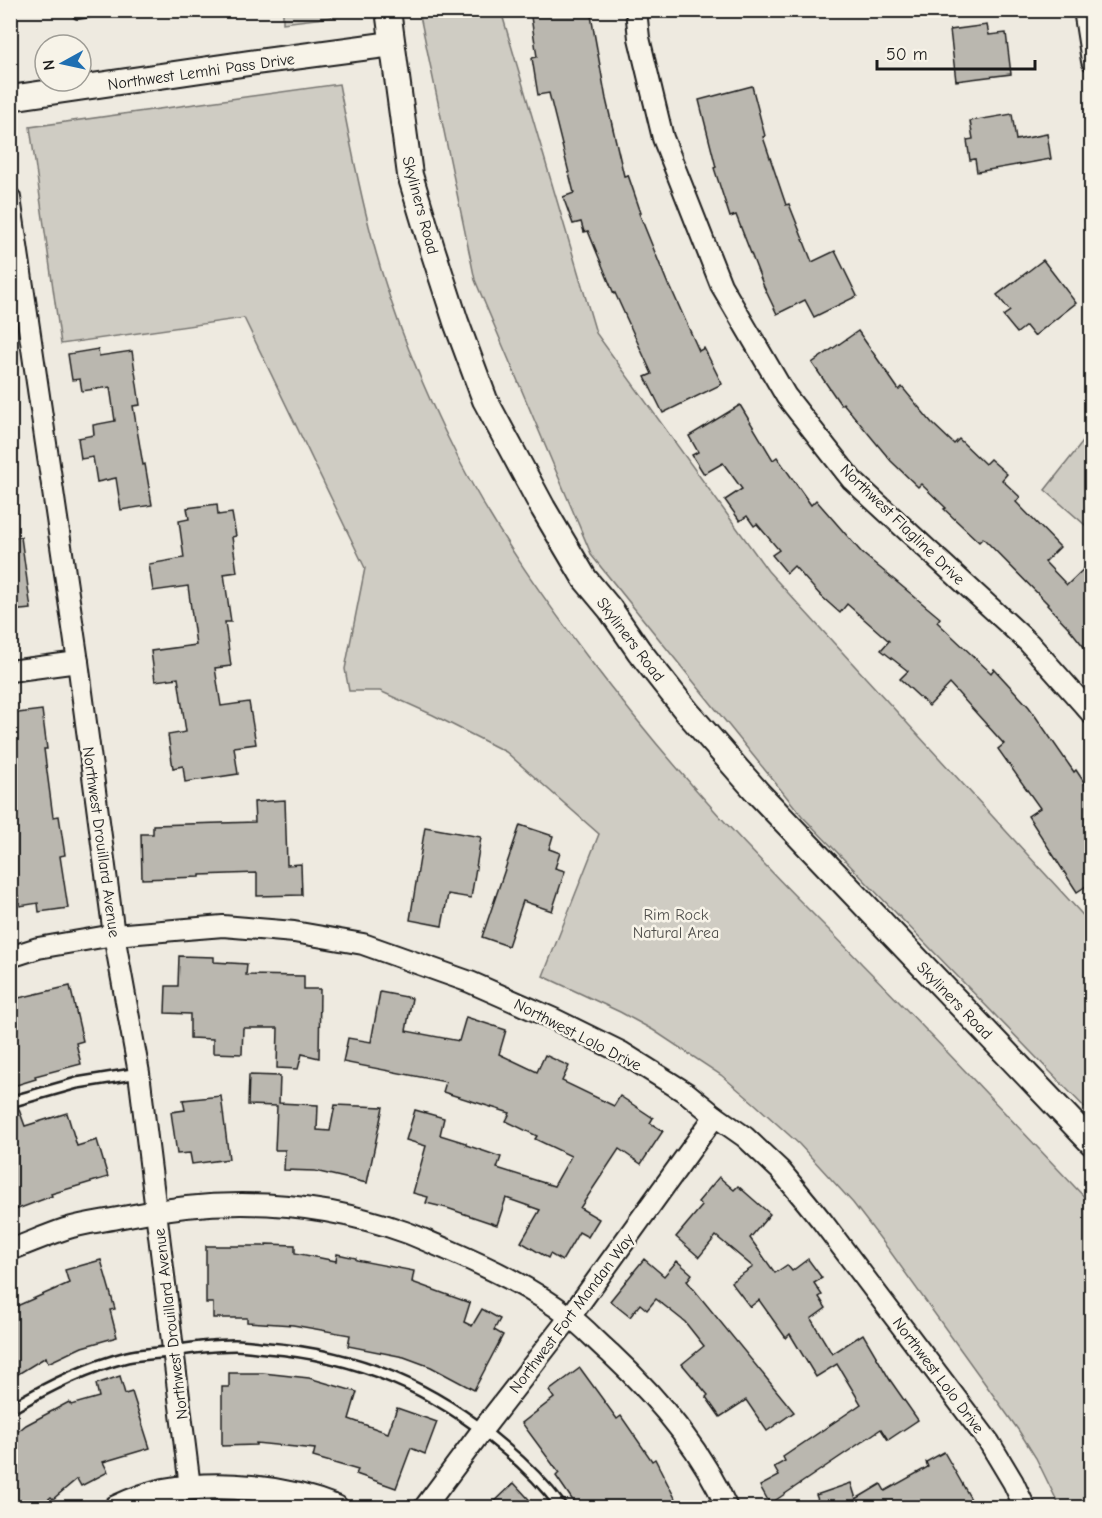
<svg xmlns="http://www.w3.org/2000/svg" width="1102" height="1518" font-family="'Comic Neue',sans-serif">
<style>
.green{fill:#cfccc3;stroke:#767470;stroke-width:1.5}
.building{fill:#bab7af;stroke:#1c1c1c;stroke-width:1.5}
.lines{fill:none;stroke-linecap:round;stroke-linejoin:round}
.service-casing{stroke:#1c1c1c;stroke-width:14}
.minor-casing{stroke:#1c1c1c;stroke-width:24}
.tertiary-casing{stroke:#1c1c1c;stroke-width:28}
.service{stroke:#f7f3e8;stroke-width:9}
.minor{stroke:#f7f3e8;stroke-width:20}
.tertiary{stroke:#f7f3e8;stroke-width:24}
.labels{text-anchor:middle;stroke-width:5;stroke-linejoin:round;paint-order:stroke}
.street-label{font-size:16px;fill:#1c1c1c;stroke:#f7f3e8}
.park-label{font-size:16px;fill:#52514e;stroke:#f7f3e8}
</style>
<rect width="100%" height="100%" fill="#eeeae0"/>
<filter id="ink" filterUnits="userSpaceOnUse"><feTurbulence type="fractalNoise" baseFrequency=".0167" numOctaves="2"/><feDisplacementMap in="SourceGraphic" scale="12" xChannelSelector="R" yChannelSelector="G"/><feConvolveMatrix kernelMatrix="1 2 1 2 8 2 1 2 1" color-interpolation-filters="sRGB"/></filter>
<g filter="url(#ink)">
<g class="green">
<polygon points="283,11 331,11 332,17 283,23"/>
<polygon points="419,11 501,11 596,333 768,571 1091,924 1091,1114 802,816 592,556 475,280"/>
<path d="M 339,84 C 348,132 357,179 369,226 C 388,304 422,387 458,458 C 494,528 539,592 586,655 C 643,730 704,802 770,870 C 800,902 832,932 862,964 C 940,1043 1015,1124 1091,1204 L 1091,1507 L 1060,1507 L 1036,1458 L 1019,1431 L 889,1250 L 853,1203 L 799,1144 L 755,1104 L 721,1075 L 653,1030 L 620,1012 L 543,976 L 599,834 L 506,752 L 433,715 L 380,691 L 349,691 L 345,669 L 365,568 L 244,318 L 61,344 L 30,127 Z"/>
<polygon points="1086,438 1091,438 1091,530 1045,490"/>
</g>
<g class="building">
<polygon points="530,10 590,10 606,99 624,176 628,175 641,213 639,213 669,287 670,286 699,351 704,348 722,384 663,413 645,377 652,374 615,293 614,294 588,231 584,232 581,222 573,224 563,197 574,193 549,93 538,95 532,58 537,57"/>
<polygon points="987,25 989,35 1006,33 1011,74 956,81 950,30"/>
<polygon points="752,86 765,136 763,137 786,205 789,204 812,262 835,251 857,296 814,317 805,300 777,314 764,287 736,215 730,217 714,168 716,167 699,100"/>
<polygon points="1012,114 1016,140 1047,134 1051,159 977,172 975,159 970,160 967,140 973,139 970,121"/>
<polygon points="1043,260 1076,303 1034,336 1026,326 1017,333 1003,316 1010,311 997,295"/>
<polygon points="858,331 899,390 902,387 932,423 954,444 959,439 985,464 990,459 1007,474 1002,480 1020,497 1016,502 1060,547 1045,562 1067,585 1092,561 1092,657 1068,627 1047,605 1048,604 983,538 979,542 944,509 946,508 921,484 918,487 891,461 843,403 841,405 812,363"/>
<polygon points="98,349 99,356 132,351 140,405 133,406 143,465 145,464 152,505 121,510 116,478 97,482 93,457 81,459 78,438 94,435 93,425 115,421 110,387 82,391 80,379 72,380 68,354"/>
<polygon points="740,405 773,460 777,457 811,505 816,500 862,553 940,618 937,622 991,673 994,669 1029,707 1074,772 1076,770 1092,794 1092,882 1077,892 1028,816 1040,808 998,749 1004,744 950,684 929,706 900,679 908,671 881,650 889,641 847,604 840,613 821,596 794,566 787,573 772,555 779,550 757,524 754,526 747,516 740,521 725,500 742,489 723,463 704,474 692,455 698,452 689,436"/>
<polygon points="217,504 218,515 232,513 236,536 232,537 237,572 224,574 231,622 225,622 231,666 215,668 221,706 249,702 256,744 234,747 238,774 185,782 183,766 173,768 168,735 186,732 178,678 155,681 151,651 196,645 188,586 153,591 149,564 184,558 179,521 189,519 187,508"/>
<polygon points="21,537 31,609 10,611 10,538"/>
<polygon points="42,710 47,749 44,749 53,817 59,816 65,855 60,856 68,908 39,912 38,903 20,906 18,896 10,897 10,714"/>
<polygon points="285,800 287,865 301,864 302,895 257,896 257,873 200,875 200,877 142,879 141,834 153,834 153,825 255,822 254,802"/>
<polygon points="520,825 553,836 549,849 560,853 555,868 565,871 552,911 523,901 508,946 482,937"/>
<polygon points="425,827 481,837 471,898 448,894 442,926 410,920"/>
<polygon points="179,956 214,957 214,962 247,964 246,975 304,976 304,989 320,989 319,1058 302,1054 298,1069 277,1068 278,1028 243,1028 242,1054 213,1053 213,1039 190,1038 190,1014 165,1013 166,986 178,986"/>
<polygon points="70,986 83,1041 76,1043 81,1064 35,1076 36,1079 10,1087 10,1000"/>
<polygon points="380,992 412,998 406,1031 459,1041 466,1017 506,1030 499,1054 537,1072 545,1055 569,1066 562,1081 614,1106 620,1096 653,1118 650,1123 663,1131 641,1164 619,1149 580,1208 599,1219 588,1237 579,1232 562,1261 550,1254 548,1258 521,1242 540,1210 506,1198 497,1225 447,1208 426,1203 428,1197 413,1193 426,1146 406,1140 415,1110 444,1118 440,1135 466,1143 466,1145 501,1157 497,1168 554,1186 571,1156 535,1139 537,1136 506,1121 510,1113 443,1092 446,1082 343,1062 348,1038 371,1042"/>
<polygon points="249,1075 280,1076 279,1103 318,1105 317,1130 330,1131 335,1105 383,1107 367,1183 315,1171 284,1170 285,1150 275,1150 277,1106 248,1105"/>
<polygon points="221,1096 229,1159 192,1164 190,1153 177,1154 171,1112 185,1110 183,1100"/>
<polygon points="18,1107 25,1126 67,1113 77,1146 97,1140 108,1177 51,1194 52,1196 10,1212 10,1109"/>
<polygon points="719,1177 734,1190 738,1186 770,1214 750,1238 775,1273 787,1265 792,1271 808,1259 822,1278 814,1283 822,1295 819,1297 826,1308 811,1319 832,1354 863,1334 890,1380 918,1420 888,1440 881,1429 770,1504 760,1486 779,1476 774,1467 785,1461 783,1457 861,1404 837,1364 816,1377 790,1334 786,1338 759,1300 750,1307 731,1282 753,1267 716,1236 699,1257 676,1237 702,1206 698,1202"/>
<polygon points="266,1244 295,1245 295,1253 336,1261 337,1254 356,1258 356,1260 414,1271 412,1282 470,1303 464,1322 472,1326 482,1309 500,1319 494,1330 503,1335 474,1390 431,1367 404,1357 348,1346 350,1335 293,1325 247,1322 247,1318 213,1318 213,1303 206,1303 206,1246 266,1246"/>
<polygon points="644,1259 664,1276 677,1261 692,1274 687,1281 794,1412 767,1431 746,1400 720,1417 706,1397 708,1395 682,1364 704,1346 685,1322 656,1299 647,1310 640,1304 630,1317 610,1301"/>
<polygon points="101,1260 115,1309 110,1310 117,1337 82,1347 48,1363 46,1357 10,1379 10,1309 69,1283 65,1270"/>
<polygon points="580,1368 617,1419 621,1416 652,1461 655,1459 680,1508 578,1508 556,1476 559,1473 522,1423 554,1398 549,1391"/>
<polygon points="229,1373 263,1373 309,1378 357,1392 349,1419 388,1433 397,1408 437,1422 425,1454 411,1448 396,1488 356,1474 358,1470 313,1457 315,1449 256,1443 256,1445 222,1446 222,1387 229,1387"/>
<polygon points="120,1376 125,1394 132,1392 150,1448 103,1462 108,1472 81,1486 77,1479 53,1499 51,1497 38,1508 10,1508 10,1438 26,1425 69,1402 71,1405 99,1397 96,1384"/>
<polygon points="944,1452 976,1508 821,1508 816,1495 851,1483 856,1499 881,1484 885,1491 928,1467 926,1462"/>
<polygon points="514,1483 537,1508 488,1508"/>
</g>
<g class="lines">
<defs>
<g id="service">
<polyline points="77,10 78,13 97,10"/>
<polyline points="10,1102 77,1083 139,1073"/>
<path d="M 10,1409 C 45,1388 87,1367 127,1357 C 140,1354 154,1354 167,1352 C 190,1348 212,1345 235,1345 C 246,1345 256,1347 267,1348 C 357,1355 433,1387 502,1446 C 524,1464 545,1485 562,1508"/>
</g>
<g id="minor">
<polyline points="636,10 639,38 663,138 721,285 786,396 852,480 1029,643 1092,714"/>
<polyline points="1084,10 1092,61"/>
<polyline points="10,198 78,662 114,935 139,1073 190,1487"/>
<polyline points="10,671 78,662"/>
<polyline points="10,957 38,948 114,935 223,926 294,932 363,944 470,982 554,1019 621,1052 688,1094 715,1116 745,1137 780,1170 822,1221 989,1442 1013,1482 1025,1508"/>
<path d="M 10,1250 C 29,1243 47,1235 65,1229 C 84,1223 104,1221 123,1217 C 217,1197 313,1199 405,1232 C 419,1237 433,1244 446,1249 C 490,1268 532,1288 570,1317 C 584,1327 596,1341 610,1353 C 657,1397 701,1448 727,1508"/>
<polyline points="424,1508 483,1429 570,1317 715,1116"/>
</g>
<g id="tertiary">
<polyline points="388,10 410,175 432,248 456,322 485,400 543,508 585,579 610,609 639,651 688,713 758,793 1092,1143"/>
<polyline points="10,98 249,63 392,44"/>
<path d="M 116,1508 C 131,1501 148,1494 164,1491 C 219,1481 284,1487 336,1508"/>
</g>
</defs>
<use href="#service" class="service-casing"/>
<use href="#minor" class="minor-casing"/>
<use href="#tertiary" class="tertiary-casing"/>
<use href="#service" class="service"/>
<use href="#minor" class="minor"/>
<use href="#tertiary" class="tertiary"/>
</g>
</g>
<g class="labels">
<g class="street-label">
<text transform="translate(201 71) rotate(-8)" y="6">Northwest Lemhi Pass Drive</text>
<text transform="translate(421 205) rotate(75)" y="6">Skyliners Road</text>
<text transform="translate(903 524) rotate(44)" y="6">Northwest Flagline Drive</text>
<text transform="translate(631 639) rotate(53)" y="6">Skyliners Road</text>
<text transform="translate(102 842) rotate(82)" y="6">Northwest Drouillard Avenue</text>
<text transform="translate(955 1000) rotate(46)" y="6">Skyliners Road</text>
<text transform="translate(578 1034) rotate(27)" y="6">Northwest Lolo Drive</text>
<text transform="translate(571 1313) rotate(-53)" y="6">Northwest Fort Mandan Way</text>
<text transform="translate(170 1324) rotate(-97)" y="6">Northwest Drouillard Avenue</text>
<text transform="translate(939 1375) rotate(53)" y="6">Northwest Lolo Drive</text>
</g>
<g class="park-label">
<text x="676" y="920">Rim Rock<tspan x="676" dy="18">Natural Area</tspan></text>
</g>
</g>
<rect width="1102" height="1518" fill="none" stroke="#f7f3e8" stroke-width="36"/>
<rect x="18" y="18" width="1066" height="1482" fill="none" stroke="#1c1c1c" stroke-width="2" filter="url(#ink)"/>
<g transform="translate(63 63) rotate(262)"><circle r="28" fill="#f7f3e8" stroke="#9f9d96" stroke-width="1.5"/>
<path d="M0-4.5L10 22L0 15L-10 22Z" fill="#1f6fb2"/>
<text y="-9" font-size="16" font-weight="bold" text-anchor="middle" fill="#1c1c1c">N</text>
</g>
<path d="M877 60v9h158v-9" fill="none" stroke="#1c1c1c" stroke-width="3"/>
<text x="886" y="60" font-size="18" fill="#1c1c1c" stroke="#f7f3e8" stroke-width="4.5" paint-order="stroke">50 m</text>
</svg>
